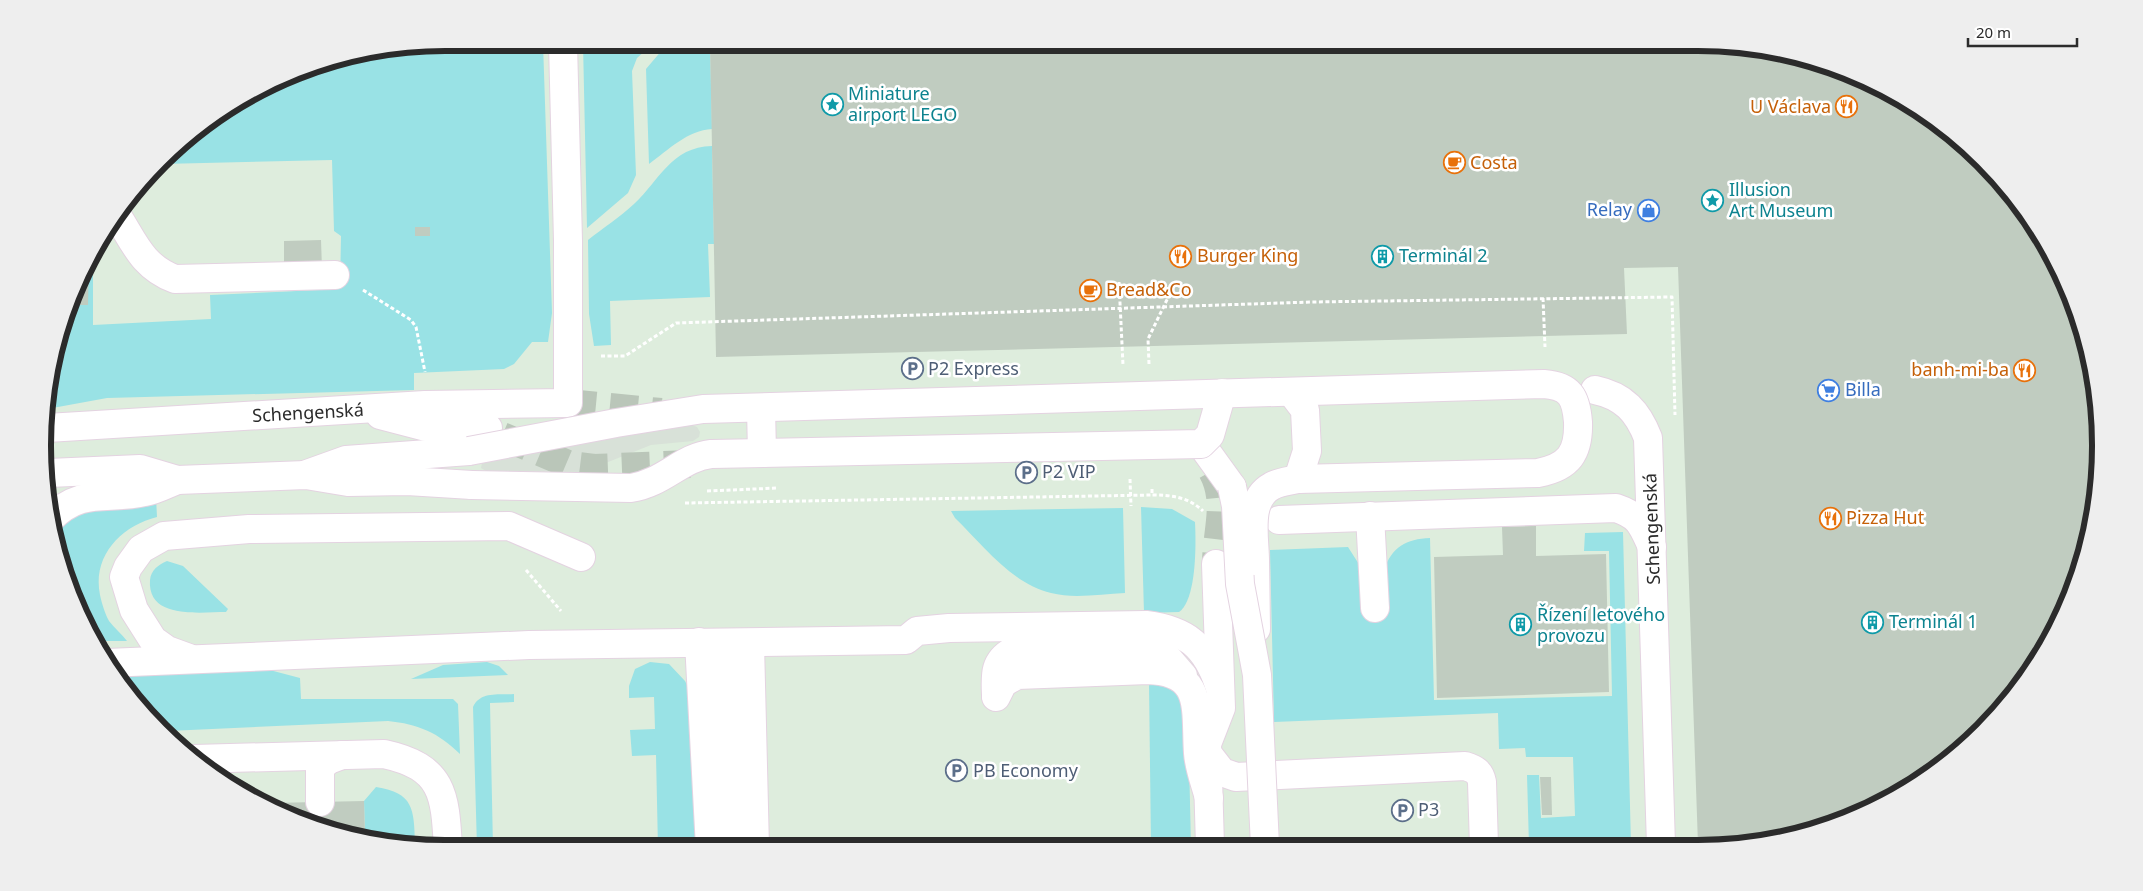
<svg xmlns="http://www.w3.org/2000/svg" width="2143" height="891" font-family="'Noto Sans',sans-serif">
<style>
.green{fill:#99e2e5}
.plaza{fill:#d8e1d8}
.building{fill:#c0ccc0}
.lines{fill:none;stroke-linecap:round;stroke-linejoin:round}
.minor-tunnel{stroke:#bac6b9;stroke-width:28;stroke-dasharray:28 14;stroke-linecap:butt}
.minor-casing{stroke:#e4d3e1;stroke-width:30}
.path{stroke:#fff;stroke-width:3;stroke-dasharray:4 2.5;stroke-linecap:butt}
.minor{stroke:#fff;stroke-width:28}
.minor-bridge-casing{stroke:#e4d3e1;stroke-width:30;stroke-linecap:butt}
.path-bridge{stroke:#fff;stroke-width:3;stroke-dasharray:4 2.5;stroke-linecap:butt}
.minor-bridge{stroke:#fff;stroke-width:28}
.labels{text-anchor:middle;stroke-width:5;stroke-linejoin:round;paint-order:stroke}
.culture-label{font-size:18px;fill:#0d838f;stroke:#fff;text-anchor:start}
.food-label{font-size:18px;fill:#c56008;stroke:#fff;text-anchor:start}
.shop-label{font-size:18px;fill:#366cbe;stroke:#fff;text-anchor:end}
.service-label{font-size:18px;fill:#4e5e75;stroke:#fff;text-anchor:start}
.street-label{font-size:18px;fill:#2b2b2b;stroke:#fff}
.rim{fill:none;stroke:#2b2b2b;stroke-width:6}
</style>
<rect width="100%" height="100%" fill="#deeddd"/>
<g class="green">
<path d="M 446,43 L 543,43 L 552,313 L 548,342 L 532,342 L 514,364 L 504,369 L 414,373 L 414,390 L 107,398 L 47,409 C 45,356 72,299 93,252 L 93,325 L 211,319 L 210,295 L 340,289 L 341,236 L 334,231 L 332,160 L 162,164 L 180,142 L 244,96 L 316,64 Z"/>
<polygon points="583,43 654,43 637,58 632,71 636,175 628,193 587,228"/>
<path d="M 672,43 L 710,43 L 712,129 C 688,130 668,150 649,164 L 646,69 L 663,49 Z"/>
<path d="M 712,146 L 714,244 L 708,244 L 710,297 L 610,301 L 611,345 L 594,346 L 589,314 L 588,240 C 603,228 620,217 634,204 C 660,180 671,147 712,146 Z"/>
<path d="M 156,497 L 157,517 C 121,526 92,556 100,595 C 102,604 105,614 109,621 C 114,628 122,634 127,641 L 95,641 L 73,599 L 53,533 L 62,520 L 76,510 Z"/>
<path d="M 1141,507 L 1172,509 L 1195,522 C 1196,542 1197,599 1179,612 L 1144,613 Z"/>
<path d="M 1123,508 L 1125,593 C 1101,594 1074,599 1051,593 C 1013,585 982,544 955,518 L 951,511 Z"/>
<path d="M 1623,532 L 1631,845 L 1529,846 L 1527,775 L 1539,775 L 1541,818 L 1575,816 L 1573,757 L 1526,757 L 1525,748 L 1499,749 L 1498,713 L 1274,722 L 1270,550 L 1348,547 L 1362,569 L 1384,570 C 1392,547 1406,539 1430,538 L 1434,700 L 1612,696 L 1609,551 L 1584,551 L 1585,533 Z"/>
<path d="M 167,561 L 183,566 L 228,609 L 226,612 C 201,612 147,620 150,580 C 151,570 158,565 167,561 Z"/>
<polygon points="487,662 499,666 508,675 411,679 443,665"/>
<polygon points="650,662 669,664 685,681 690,691 699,848 658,848 656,755 632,756 630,730 655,729 654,697 629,698 629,686 635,669"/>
<path d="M 262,668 L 300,678 L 301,699 L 453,699 L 458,704 L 460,754 C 439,733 418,724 388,721 L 168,731 L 114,673 Z"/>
<polygon points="1149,682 1163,683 1178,692 1188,714 1191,847 1151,847"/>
<path d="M 514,694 L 514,702 L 490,703 L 493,848 L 477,848 L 473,707 C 480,691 499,695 514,694 Z"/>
<path d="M 376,787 C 414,793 414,809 415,844 L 365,835 L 364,801 Z"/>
</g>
<polygon class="plaza" points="692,425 697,427 700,432 699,437 693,441 651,445 583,472 486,471 481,468 482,463 614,433"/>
<g class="building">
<polygon points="710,43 1698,43 1827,64 1899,96 1963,142 2017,200 2059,267 2087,341 2100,419 2097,498 2079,575 2032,670 1963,749 1852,818 1750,845 1698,845 1678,267 1624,268 1627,334 716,357"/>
<rect x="415" y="227" width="15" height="9"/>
<polygon points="321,240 322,269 284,270 284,241"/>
<polygon points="89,261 88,305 69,305 76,289"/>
<polygon points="1536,526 1536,556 1606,554 1609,692 1437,698 1434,557 1503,555 1502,527"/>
<polygon points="1540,777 1551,777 1552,815 1542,815"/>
<polygon points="364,801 365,835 316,827 271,803"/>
</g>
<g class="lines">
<g class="minor-tunnel">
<polyline points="568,403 661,412"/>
<polyline points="502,436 570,465 594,468 690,464"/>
<path d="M 1212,471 C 1229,502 1216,531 1216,564"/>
</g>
<defs>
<g id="minor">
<path d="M 118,217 C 135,244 143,267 175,279 L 335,275"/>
<path d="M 1595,390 C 1624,396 1638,412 1648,438 L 1661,845"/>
<polyline points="380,415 426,427 488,428"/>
<polyline points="47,428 425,405 568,403 568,241 563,43"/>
<polyline points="1201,444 1232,487"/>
<polyline points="49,473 140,469 177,480 306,475 348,482 407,481 472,485"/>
<polyline points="307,474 346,460 469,451"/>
<polyline points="1370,516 1375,608"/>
<path d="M 50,519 C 82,486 108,501 145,492 C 156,490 167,484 177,480"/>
<path d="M 1279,520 L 1616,508 C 1640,516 1642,525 1652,547"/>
<polyline points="1255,561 1256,629"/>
<polyline points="699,642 710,848"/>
<polyline points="725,643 734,848"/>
<polyline points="750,644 755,848"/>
<polyline points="189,658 167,650 153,640 134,610 124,577 128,567 141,549 164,536 249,529 509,526 581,557"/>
<path d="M 107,663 L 529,645 L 906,640 L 917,631 L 949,628 L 1146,625 C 1186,630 1206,646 1219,685"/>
<path d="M 996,695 C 995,675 994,661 1013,651 L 1147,647 L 1164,654 L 1183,676"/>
<path d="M 996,697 L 1003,683 L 1017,675 L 1148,670 C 1205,672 1195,710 1198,753 C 1199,768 1205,783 1209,798"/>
<path d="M 1208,754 L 1222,772 L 1236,777 L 1465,766 C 1475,769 1480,772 1482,782 L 1484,846"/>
<path d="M 194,759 L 384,754 C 444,767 445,795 448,848"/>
<polyline points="320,802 320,767 329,760 342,755"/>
<polyline points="1210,846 1207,744 1221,708 1216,564"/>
</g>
</defs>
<use href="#minor" class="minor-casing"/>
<g class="path">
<polyline points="1119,282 1123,365"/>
<polyline points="363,290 411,320 416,327 425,372"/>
<polyline points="1543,298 1545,347"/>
<polyline points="601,356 625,356 676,323 1311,302 1672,297 1675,415"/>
<polyline points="1130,479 1131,506"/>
<polyline points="707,491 778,488"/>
<polyline points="526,570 561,611"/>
</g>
<use href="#minor" class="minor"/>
<defs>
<g id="minor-bridge">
<polyline points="1292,393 1305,410 1307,451 1298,479"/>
<polyline points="761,408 762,453"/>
<path d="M 469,451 L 616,423 L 703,409 L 1544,384 C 1570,386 1576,397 1578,422 C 1579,453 1569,467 1538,473 L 1298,479 C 1290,481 1279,482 1272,486 C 1246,500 1255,537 1255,561"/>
<path d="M 472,485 L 631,488 C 664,483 682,457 711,454 L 1201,444 L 1210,435 L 1222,393"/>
<polyline points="1232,487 1236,506 1240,584 1257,675 1265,846"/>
</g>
</defs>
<use href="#minor-bridge" class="minor-bridge-casing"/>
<g class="path-bridge">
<polyline points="1149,364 1148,339 1176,281"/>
<path d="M 1152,489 L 1152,495 C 1172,495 1188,497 1203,511"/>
<polyline points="685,503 1152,495"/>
</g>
<use href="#minor-bridge" class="minor-bridge"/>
</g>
<defs>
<symbol id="sight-ring" viewBox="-11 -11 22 22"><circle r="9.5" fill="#fff" stroke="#0f9aa8" stroke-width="1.5"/><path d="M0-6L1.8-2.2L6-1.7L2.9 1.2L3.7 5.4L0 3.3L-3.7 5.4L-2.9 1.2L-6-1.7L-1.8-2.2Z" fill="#0f9aa8"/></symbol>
<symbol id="restaurant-ring" viewBox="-11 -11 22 22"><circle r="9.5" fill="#fff" stroke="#e8710a" stroke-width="1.5"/><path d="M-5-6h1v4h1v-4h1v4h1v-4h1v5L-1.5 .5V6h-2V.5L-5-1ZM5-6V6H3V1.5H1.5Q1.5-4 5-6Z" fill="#e8710a"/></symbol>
<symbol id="cafe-ring" viewBox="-11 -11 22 22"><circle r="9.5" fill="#fff" stroke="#e8710a" stroke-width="1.5"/><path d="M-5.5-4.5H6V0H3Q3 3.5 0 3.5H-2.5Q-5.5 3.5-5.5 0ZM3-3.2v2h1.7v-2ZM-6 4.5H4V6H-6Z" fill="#e8710a"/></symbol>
<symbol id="shop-ring" viewBox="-11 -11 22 22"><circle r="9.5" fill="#fff" stroke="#3f7fe0" stroke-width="1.5"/><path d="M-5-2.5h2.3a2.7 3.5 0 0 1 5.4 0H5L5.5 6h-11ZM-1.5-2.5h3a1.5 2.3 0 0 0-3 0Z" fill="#3f7fe0"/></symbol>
<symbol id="building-ring" viewBox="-11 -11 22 22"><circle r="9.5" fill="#fff" stroke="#0f9aa8" stroke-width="1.5"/><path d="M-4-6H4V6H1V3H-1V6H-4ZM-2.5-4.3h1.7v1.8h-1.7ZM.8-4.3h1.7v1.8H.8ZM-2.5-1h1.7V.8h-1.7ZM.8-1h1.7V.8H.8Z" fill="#0f9aa8"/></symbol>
<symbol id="parking-ring" viewBox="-11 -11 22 22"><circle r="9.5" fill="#fff" stroke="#5c6f8a" stroke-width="1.5"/><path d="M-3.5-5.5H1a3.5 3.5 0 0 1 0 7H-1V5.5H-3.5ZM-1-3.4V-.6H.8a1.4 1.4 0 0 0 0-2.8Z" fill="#5c6f8a"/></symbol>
<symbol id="supermarket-ring" viewBox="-11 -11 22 22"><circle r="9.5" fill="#fff" stroke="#3f7fe0" stroke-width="1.5"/><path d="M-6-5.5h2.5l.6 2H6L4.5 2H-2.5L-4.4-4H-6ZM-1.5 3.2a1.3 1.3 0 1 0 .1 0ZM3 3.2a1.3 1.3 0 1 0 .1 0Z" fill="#3f7fe0"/></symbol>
</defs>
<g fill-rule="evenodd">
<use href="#sight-ring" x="820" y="92" width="25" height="25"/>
<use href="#restaurant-ring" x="1834" y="94" width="25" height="25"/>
<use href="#cafe-ring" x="1442" y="150" width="25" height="25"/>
<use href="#sight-ring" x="1700" y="188" width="25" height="25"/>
<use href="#shop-ring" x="1636" y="198" width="25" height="25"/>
<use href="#restaurant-ring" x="1168" y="244" width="25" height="25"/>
<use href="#building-ring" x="1370" y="244" width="25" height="25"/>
<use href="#cafe-ring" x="1078" y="278" width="25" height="25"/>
<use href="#parking-ring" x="900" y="356" width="25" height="25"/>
<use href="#restaurant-ring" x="2012" y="358" width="25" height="25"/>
<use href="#supermarket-ring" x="1816" y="378" width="25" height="25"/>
<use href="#parking-ring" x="1014" y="460" width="25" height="25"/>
<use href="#restaurant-ring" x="1818" y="506" width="25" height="25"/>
<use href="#building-ring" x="1860" y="610" width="25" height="25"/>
<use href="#building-ring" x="1508" y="612" width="25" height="25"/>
<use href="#parking-ring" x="944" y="758" width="25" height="25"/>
<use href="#parking-ring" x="1390" y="798" width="25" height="25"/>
</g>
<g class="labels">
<g class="culture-label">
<text x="848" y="100">Miniature<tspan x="848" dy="21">airport LEGO</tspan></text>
<text x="1729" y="196">Illusion<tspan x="1729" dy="21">Art Museum</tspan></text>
<text x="1399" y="262">Terminál 2</text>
<text x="1537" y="621">Řízení letového<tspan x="1537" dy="21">provozu</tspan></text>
<text x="1889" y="628">Terminál 1</text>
</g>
<g class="food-label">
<text x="1831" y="113" text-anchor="end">U Václava</text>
<text x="1470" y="169">Costa</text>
<text x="1197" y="262">Burger King</text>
<text x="1106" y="296">Bread&amp;Co</text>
<text x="2009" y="376" text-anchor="end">banh-mi-ba</text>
<text x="1846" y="524">Pizza Hut</text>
</g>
<g class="shop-label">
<text x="1632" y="216">Relay</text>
<text x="1845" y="396" text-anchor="start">Billa</text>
</g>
<g class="service-label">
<text x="928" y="375">P2 Express</text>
<text x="1042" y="478">P2 VIP</text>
<text x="973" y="777">PB Economy</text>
<text x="1418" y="816">P3</text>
</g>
<g class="street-label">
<text transform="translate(308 413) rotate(-3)" y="6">Schengenská</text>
<text transform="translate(1652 529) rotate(-92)" y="6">Schengenská</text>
</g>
</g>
<path d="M0 0H2143V891H0ZM445 51H1698A394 394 0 0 1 2092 445V446A394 394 0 0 1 1698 840H445A394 394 0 0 1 51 446V445A394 394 0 0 1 445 51Z" fill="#eee" fill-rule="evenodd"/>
<path class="rim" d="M445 51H1698A394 394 0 0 1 2092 445V446A394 394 0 0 1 1698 840H445A394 394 0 0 1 51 446V445A394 394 0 0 1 445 51Z"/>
<path d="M1968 38v8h109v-8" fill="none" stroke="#2b2b2b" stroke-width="2.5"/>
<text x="1976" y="38" font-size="15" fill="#2b2b2b" stroke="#ffffff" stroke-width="4" paint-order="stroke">20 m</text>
</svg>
